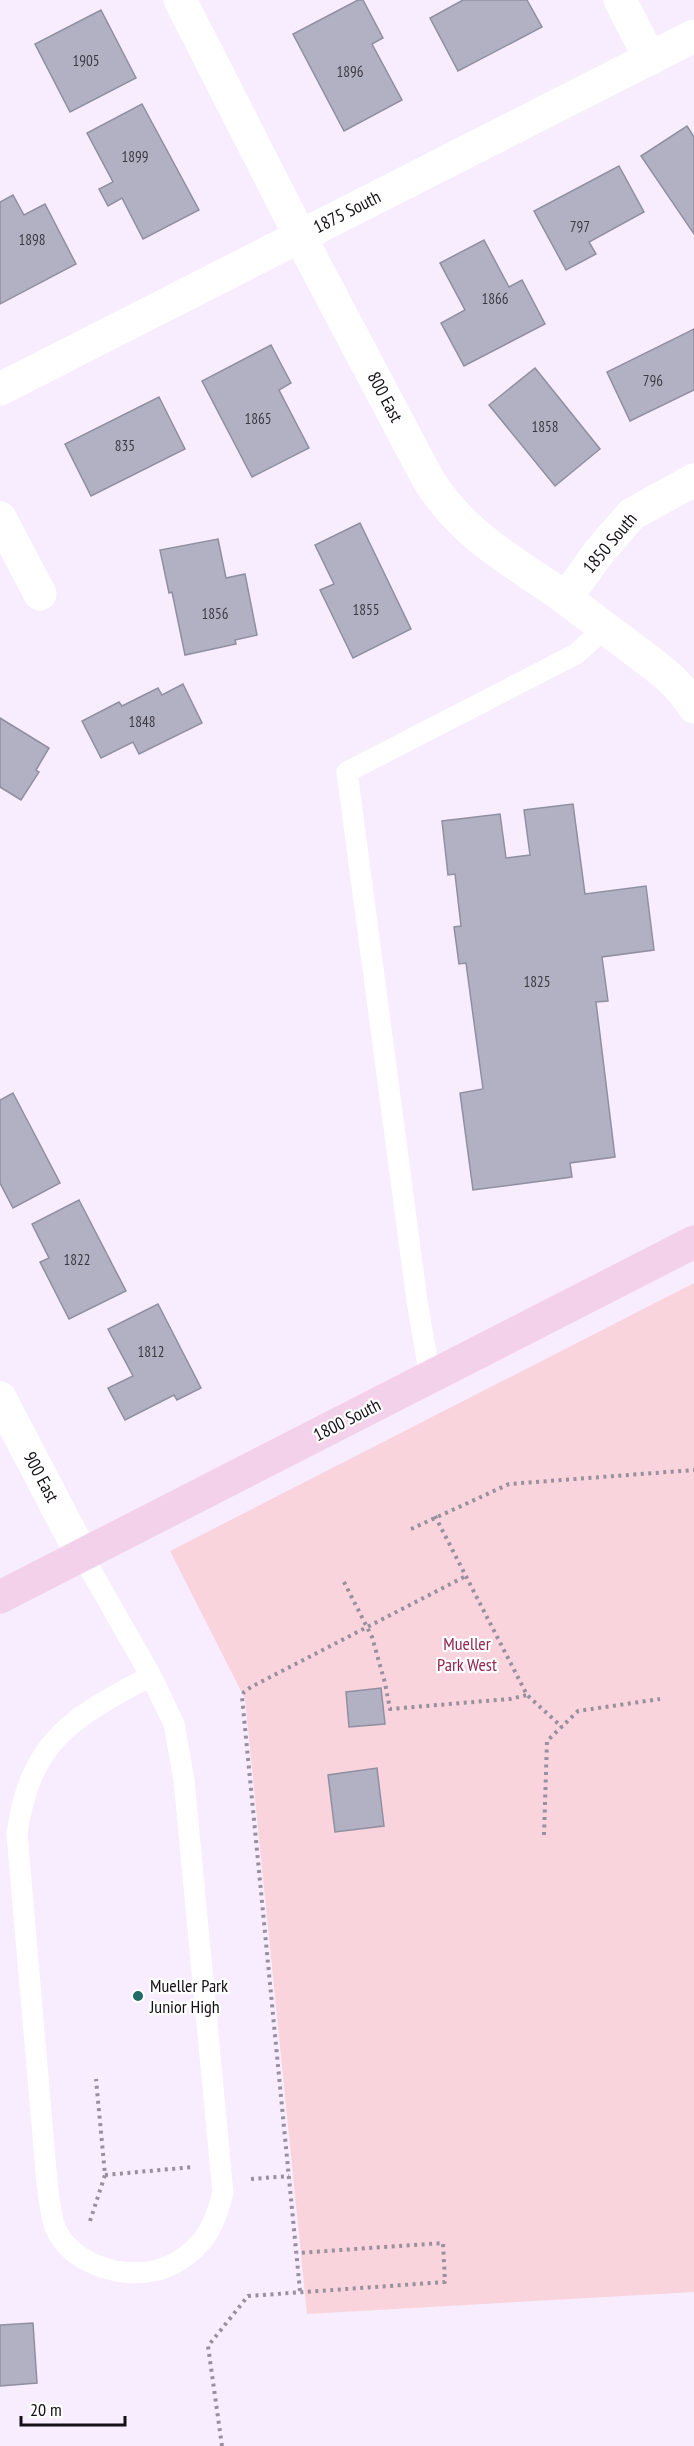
<svg xmlns="http://www.w3.org/2000/svg" width="694" height="2446" font-family="'PT Sans Narrow',sans-serif">
<style>
.green{fill:#fad4dd}
.building{fill:#b2b1c3;stroke:#908fa1;stroke-width:1.5}
.lines{fill:none;stroke-linecap:round;stroke-linejoin:round}
.path{stroke:#98909d;stroke-width:4;stroke-dasharray:3 4.5;stroke-linecap:butt}
.lane{stroke:#fff;stroke-width:21}
.street{stroke:#fff;stroke-width:33}
.secondary{stroke:#f4d1eb;stroke-width:33}
.poi-dot{fill:#206b68;stroke:#fff;stroke-width:2}
.labels{text-anchor:middle;stroke-width:4.5;stroke-linejoin:round;paint-order:stroke}
.number-label{font-size:15px;fill:#3c3841}
.street-label{font-size:18px;fill:#141016;stroke:#fff}
.park-label{font-size:18px;fill:#92274e;stroke:#fff}
.poi-label{font-size:18px;fill:#141016;stroke:#fff;text-anchor:start}
</style>
<rect width="100%" height="100%" fill="#f8edff"/>
<polygon class="green" points="694,1283 694,2292 307,2314 245,1699 170,1551"/>
<g class="building">
<polygon points="358,0 363,0 383,38 372,44 402,100 344,131 293,34"/>
<polygon points="463,0 527,0 542,27 458,71 430,18"/>
<polygon points="101,10 136,78 70,112 35,44"/>
<polygon points="142,104 199,210 143,239 122,198 108,206 99,189 113,182 87,133"/>
<polygon points="687,126 694,137 694,234 641,156"/>
<polygon points="619,166 644,212 589,242 596,254 566,270 534,211"/>
<polygon points="13,195 24,215 45,204 76,264 0,304 0,202"/>
<polygon points="484,240 509,287 522,280 545,324 464,366 441,323 465,310 440,263"/>
<polygon points="694,329 694,390 630,421 607,372"/>
<polygon points="271,345 291,383 279,390 309,448 252,477 202,381"/>
<polygon points="535,368 600,449 555,486 489,405"/>
<polygon points="159,397 185,449 91,496 65,444"/>
<polygon points="360,523 411,629 353,658 320,590 334,584 315,545"/>
<polygon points="218,539 226,578 245,574 257,635 235,640 236,644 185,655 172,592 169,593 160,550"/>
<polygon points="183,684 202,723 139,754 133,742 101,758 82,721 119,702 122,706 158,688 162,695"/>
<polygon points="0,718 49,748 36,770 39,772 21,800 0,787"/>
<polygon points="573,804 585,894 646,886 654,950 602,957 608,1001 596,1002 615,1157 570,1163 572,1177 473,1190 460,1093 483,1089 466,963 459,964 454,927 461,926 455,874 448,875 442,821 500,814 506,858 530,855 524,810"/>
<polygon points="13,1093 60,1183 13,1208 0,1183 0,1100"/>
<polygon points="79,1200 126,1291 69,1319 40,1262 49,1258 32,1224"/>
<polygon points="158,1304 201,1388 177,1400 174,1395 125,1420 108,1388 133,1376 108,1329"/>
<polygon points="381,1688 385,1724 349,1727 346,1692"/>
<polygon points="377,1768 384,1826 335,1832 328,1775"/>
<polygon points="33,2323 37,2383 0,2386 0,2325"/>
</g>
<g class="lines">
<g class="path">
<polyline points="435,1516 527,1695 562,1727"/>
<polyline points="411,1529 509,1484 694,1470"/>
<polyline points="344,1582 372,1637 385,1683 390,1709 510,1699 527,1695"/>
<polyline points="544,1835 547,1741 578,1711 660,1699"/>
<polyline points="105,2175 193,2167"/>
<polyline points="251,2179 289,2176"/>
<polyline points="90,2221 105,2175 96,2079"/>
<polyline points="300,2291 242,1697 244,1692 251,1687 466,1576"/>
<polyline points="222,2446 208,2346 248,2296 445,2282 443,2243 297,2253"/>
</g>
<g class="lane">
<polyline points="430,1377 417,1301 347,772 576,654 605,628"/>
<path d="M 82,1555 L 151,1676 C 73,1717 30,1740 17,1834 L 47,2182 C 49,2196 50,2214 55,2227 C 70,2263 118,2278 153,2271 C 170,2268 189,2256 200,2243 C 213,2229 218,2210 223,2193 L 184,1780 L 174,1724 L 151,1676"/>
</g>
<g class="street">
<path d="M 180,0 L 318,271 L 428,479 C 461,532 504,556 554,590 C 579,608 603,627 628,645 C 652,664 678,680 694,707"/>
<polyline points="620,0 650,59"/>
<polyline points="0,389 694,36"/>
<polyline points="0,518 40,594"/>
<polyline points="566,598 599,552 632,514 694,480"/>
<polyline points="0,1398 82,1555"/>
</g>
<polyline class="secondary" points="0,1597 694,1242"/>
</g>
<circle class="poi-dot" cx="138" cy="1996" r="6"/>
<g class="labels">
<g class="number-label">
<text x="86" y="66">1905</text>
<text x="350" y="77">1896</text>
<text x="135" y="162">1899</text>
<text x="580" y="232">797</text>
<text x="32" y="245">1898</text>
<text x="495" y="304">1866</text>
<text x="653" y="386">796</text>
<text x="258" y="424">1865</text>
<text x="545" y="432">1858</text>
<text x="125" y="451">835</text>
<text x="366" y="615">1855</text>
<text x="215" y="619">1856</text>
<text x="142" y="727">1848</text>
<text x="537" y="987">1825</text>
<text x="77" y="1265">1822</text>
<text x="151" y="1357">1812</text>
</g>
<g class="street-label">
<text transform="translate(347 212) rotate(-27)" y="6">1875 South</text>
<text transform="translate(385 397) rotate(62)" y="6">800 East</text>
<text transform="translate(610 543) rotate(-50)" y="6">1850 South</text>
<text transform="translate(347 1420) rotate(-27)" y="6">1800 South</text>
<text transform="translate(41 1477) rotate(62)" y="6">900 East</text>
</g>
<g class="park-label">
<text x="467" y="1650">Mueller<tspan x="467" dy="21">Park West</tspan></text>
</g>
<g class="poi-label">
<text x="150" y="1992">Mueller Park<tspan x="150" dy="21">Junior High</tspan></text>
</g>
</g>
<path d="M21 2416v9h104v-9" fill="none" stroke="#141016" stroke-width="3"/>
<text x="30" y="2416" font-size="18" fill="#141016" stroke="#ffffff" stroke-width="4.5" paint-order="stroke">20 m</text>
</svg>
